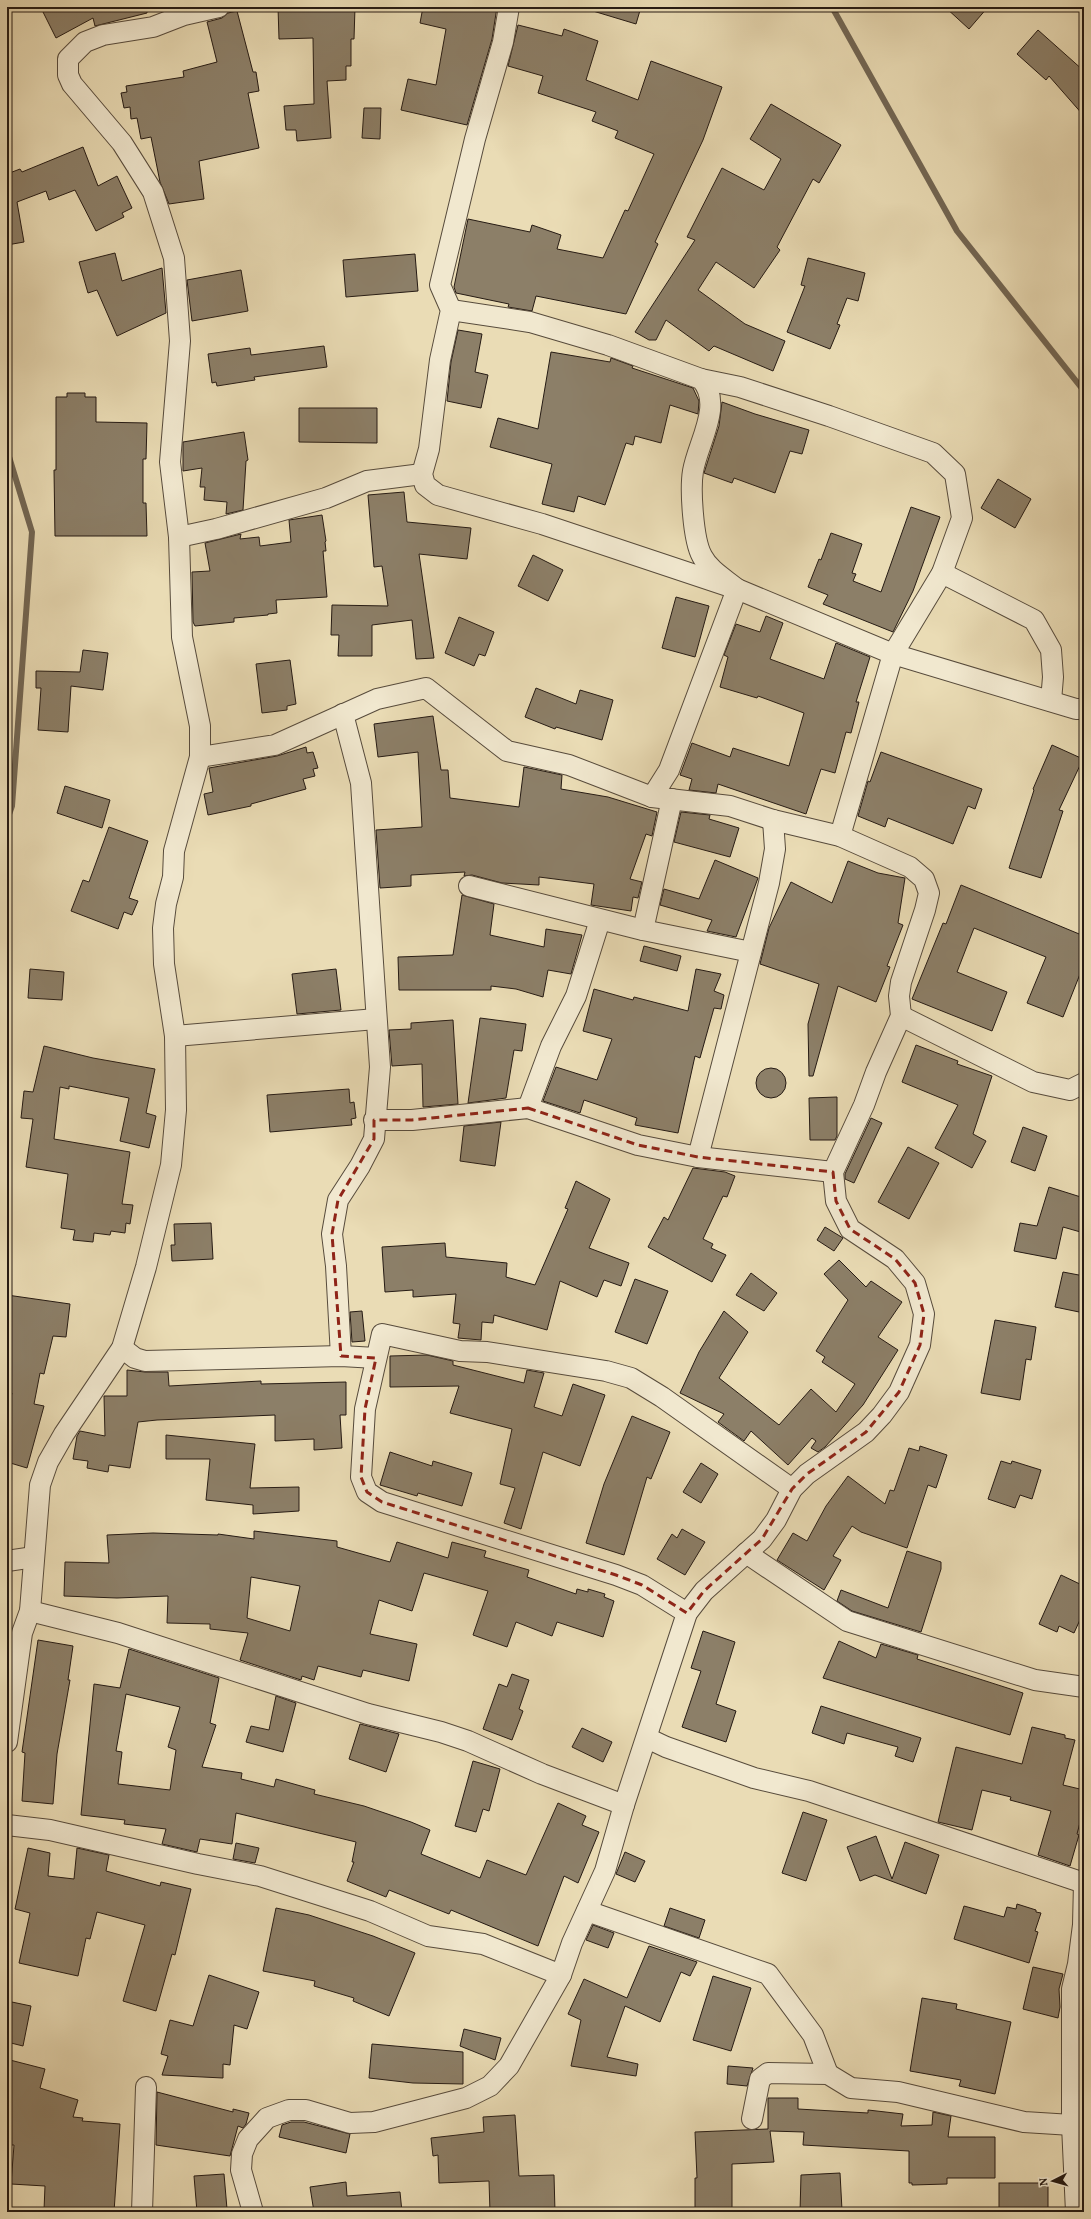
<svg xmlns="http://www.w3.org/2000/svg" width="1091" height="2219" font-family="Vollkorn,serif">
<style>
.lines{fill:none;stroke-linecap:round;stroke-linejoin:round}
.stream{stroke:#736754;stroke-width:6}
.building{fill:#8c7f68;stroke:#261b14;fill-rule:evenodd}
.minor-casing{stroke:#574b3c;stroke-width:22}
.minor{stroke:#f1e8cf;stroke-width:20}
.marked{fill:none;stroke:#8f2418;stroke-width:3;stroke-dasharray:8 5;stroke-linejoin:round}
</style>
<rect width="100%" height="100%" fill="#eadcb5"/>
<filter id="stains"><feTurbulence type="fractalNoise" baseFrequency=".005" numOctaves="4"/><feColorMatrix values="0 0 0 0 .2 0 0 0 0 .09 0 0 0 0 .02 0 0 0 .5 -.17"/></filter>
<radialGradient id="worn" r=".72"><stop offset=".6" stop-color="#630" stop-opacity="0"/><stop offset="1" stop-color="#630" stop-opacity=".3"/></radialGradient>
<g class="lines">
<g class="stream">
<polyline points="832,7 957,231 1084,391"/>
<polyline points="7,450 32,532 12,806 7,820"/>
</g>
</g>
<g class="building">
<polygon points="53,7 147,7 147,13 95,26 93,18 56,38 43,12"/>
<polygon points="278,7 355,7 354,39 351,39 351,66 346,66 346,80 327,81 331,138 297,141 296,130 286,130 284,106 314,104 313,38 279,39"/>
<polygon points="423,7 497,7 492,39 467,125 401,110 408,79 436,85 446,29 420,23"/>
<polygon points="594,7 641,7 636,24 593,11"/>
<polygon points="945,7 988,7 969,29"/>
<polygon points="237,11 253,72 256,72 259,91 248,93 259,148 199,161 204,199 169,204 160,182 151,137 141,139 137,118 131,119 130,107 124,108 121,93 127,92 126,86 184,77 183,71 217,62 207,22 222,18 228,13"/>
<polygon points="518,25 562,36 564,29 598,41 586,80 638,100 651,61 722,87 703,140 655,242 658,244 626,314 536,296 532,311 508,307 509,304 456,293 454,287 468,219 530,232 532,225 561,235 557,249 603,258 625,210 628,211 654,154 615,138 618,131 592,121 596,112 538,93 543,76 508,66"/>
<polygon points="1038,30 1084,71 1084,116 1049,76 1046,80 1017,54"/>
<polygon points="771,104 841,145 819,183 813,179 777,247 780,250 754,288 716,262 698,290 745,324 785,341 773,371 714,346 709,351 666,320 656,340 649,340 635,332 695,240 687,237 722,168 764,190 781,159 750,139"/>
<polygon points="364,108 381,108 380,139 362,138"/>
<polygon points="83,147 98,186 117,176 132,208 122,213 124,217 96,231 75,190 49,200 46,191 17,202 24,242 7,245 7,174 20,169 22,172"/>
<polygon points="115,253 122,281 162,268 166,313 117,336 97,290 88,293 79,262"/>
<polygon points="415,254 418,291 346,297 343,260"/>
<polygon points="808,258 865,273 858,301 847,298 837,324 840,325 830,349 787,332 805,286 801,285"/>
<polygon points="241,270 248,311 192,321 187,280"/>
<polygon points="458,330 482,334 475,372 488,375 481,408 447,401 451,362"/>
<polygon points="324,346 327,367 254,377 255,380 217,386 216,382 212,383 208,354 250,348 251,355"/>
<polygon points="551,352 610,362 611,358 633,366 632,368 693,388 699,401 698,414 670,405 661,443 635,436 633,445 626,443 605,505 578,496 574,512 542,504 552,464 490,447 498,418 538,429"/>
<polygon points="67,393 85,393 85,397 96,397 96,422 147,423 146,459 143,459 143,503 146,503 147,536 55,536 54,470 56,470 56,397 67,397"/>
<polygon points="722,402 755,414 809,430 802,454 790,451 775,493 734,478 732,483 704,473 719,426"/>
<polygon points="299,408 377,408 377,443 299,442"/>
<polygon points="244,432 248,460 246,461 243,510 226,514 227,502 204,500 205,487 200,487 202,468 183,471 183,442"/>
<polygon points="998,479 1031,499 1015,528 981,508"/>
<polygon points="404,492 407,522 471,528 467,559 419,554 434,658 416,659 412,620 372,625 372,656 338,656 339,635 331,635 332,605 388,606 382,566 374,567 368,495"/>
<polygon points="911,507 940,517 913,591 893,632 823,604 828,595 808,587 819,559 821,560 831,533 862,544 852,573 856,574 853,581 881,592"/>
<polygon points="322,515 326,541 325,542 326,551 323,551 327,597 276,600 277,613 268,614 268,615 234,618 234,622 195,626 193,622 192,572 210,571 205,543 241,534 240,539 259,537 260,546 291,542 289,520"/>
<polygon points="533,555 563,570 548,601 518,586"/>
<polygon points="676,597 709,606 695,657 662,648"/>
<polygon points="766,616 783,623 770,659 824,679 836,643 870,657 856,702 859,702 851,733 846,732 835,773 821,769 806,814 718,784 716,793 689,790 692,779 680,775 692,743 730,757 733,748 789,766 804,713 758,696 757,698 720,687 728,657 724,655 736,624 760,632"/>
<polygon points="459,617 494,632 485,656 479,654 474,666 445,653"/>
<polygon points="83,650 108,653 103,690 71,686 68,732 38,730 41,688 36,688 36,671 80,672"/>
<polygon points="290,660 296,704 287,706 287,710 262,713 256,664"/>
<polygon points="536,688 576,704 580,690 613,700 602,740 556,727 555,729 525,717"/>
<polygon points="433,716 441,770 448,770 450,798 519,807 524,767 562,775 561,789 608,797 657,812 652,836 646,834 630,879 642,882 638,898 633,897 631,911 591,905 594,884 539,877 539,885 502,883 472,875 464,876 465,872 411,875 411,886 380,888 376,830 422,827 418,752 378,757 374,724"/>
<polygon points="1052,745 1083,759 1059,810 1063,811 1041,878 1009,868 1034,790 1033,789"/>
<polygon points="306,747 307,753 313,752 318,768 313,769 315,776 303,779 306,789 251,804 251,806 208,815 204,794 213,792 209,768 277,756"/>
<polygon points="881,752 982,789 975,809 968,806 953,844 888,818 885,827 858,816 868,781 870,782"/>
<polygon points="65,786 110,800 102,828 57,813"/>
<polygon points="681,812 710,815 709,819 739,828 730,857 674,842"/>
<polygon points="109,827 148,841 129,898 138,901 132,915 124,912 118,929 71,911 83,880 89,882"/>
<polygon points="715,860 758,878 736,937 707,931 712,920 660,905 664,889 699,899"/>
<polygon points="848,861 878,873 905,878 898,923 903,925 887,966 890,967 876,1002 838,986 813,1076 809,1076 808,1024 819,984 760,964 769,928 791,882 832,903"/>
<polygon points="961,885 1084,936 1084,964 1063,1017 1027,1003 1046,957 974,928 957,972 1007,992 992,1031 912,999 943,923 946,924"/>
<polygon points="462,895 494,904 490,935 544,947 546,929 582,935 571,974 548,970 543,997 516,989 491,986 491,990 399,990 398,957 453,955"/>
<polygon points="644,946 681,956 677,971 640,961"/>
<polygon points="30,969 64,972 62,1000 28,998"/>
<polygon points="336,969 341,1010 297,1014 292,974"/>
<polygon points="696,969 721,974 714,991 724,995 721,1009 714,1008 700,1058 695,1056 678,1133 635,1125 637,1118 584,1100 580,1113 543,1101 556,1067 597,1080 612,1039 583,1031 594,989 633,1000 634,997 688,1011"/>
<polygon points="480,1018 526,1024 522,1051 514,1050 506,1098 468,1103"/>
<polygon points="453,1020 458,1104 423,1107 422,1064 392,1066 389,1030 411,1029 411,1023"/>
<polygon points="916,1045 958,1061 957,1064 992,1076 973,1134 986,1141 972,1168 935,1148 958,1105 902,1082"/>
<polygon points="44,1046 93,1058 155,1069 146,1113 156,1116 149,1148 120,1141 129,1098 69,1086 69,1089 60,1087 54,1139 130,1152 122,1204 133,1205 130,1224 126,1223 125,1233 111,1231 110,1235 94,1233 93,1242 73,1240 75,1230 61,1228 68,1174 26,1167 33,1119 21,1118 24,1091 33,1092"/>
<circle cx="771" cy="1083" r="15"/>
<polygon points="349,1089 350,1103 354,1102 356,1118 351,1119 352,1125 270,1132 267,1095"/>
<polygon points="837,1097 837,1136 835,1140 810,1140 809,1098"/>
<polygon points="871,1118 882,1123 854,1183 845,1179 845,1174"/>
<polygon points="501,1122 495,1166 460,1161 464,1126"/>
<polygon points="1023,1127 1047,1136 1035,1171 1011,1162"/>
<polygon points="908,1147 939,1163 909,1219 878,1202"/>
<polygon points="693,1168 725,1172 735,1176 727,1197 723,1196 703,1239 713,1244 711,1248 726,1255 712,1282 648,1247 664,1217 668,1220"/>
<polygon points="576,1181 610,1199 589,1248 629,1263 621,1286 604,1280 597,1297 560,1281 547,1330 494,1315 493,1323 482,1322 481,1340 458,1338 460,1324 453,1323 456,1294 413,1297 413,1290 385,1292 382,1247 445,1243 446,1257 507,1263 506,1277 535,1285 568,1209 565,1208"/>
<polygon points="1049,1187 1084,1198 1084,1233 1063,1227 1056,1259 1014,1251 1020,1223 1037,1226"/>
<polygon points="211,1223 213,1259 172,1261 171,1245 175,1245 174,1224"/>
<polygon points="825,1227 843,1238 834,1251 817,1240"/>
<polygon points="839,1260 866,1287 871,1281 902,1302 878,1337 898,1350 863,1405 825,1447 818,1452 811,1448 816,1441 812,1438 788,1465 751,1431 744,1441 718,1422 724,1414 680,1393 699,1352 724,1311 748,1332 719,1378 779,1425 811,1389 836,1412 855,1384 822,1362 825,1357 816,1351 848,1300 824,1274"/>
<polygon points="1063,1272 1084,1276 1084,1313 1055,1307"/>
<polygon points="751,1273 777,1293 764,1311 736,1295"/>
<polygon points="635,1279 668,1291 647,1344 615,1332"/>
<polygon points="7,1295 70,1304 66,1337 53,1336 44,1374 40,1373 34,1404 44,1406 27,1468 7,1462 7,1413 12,1393 7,1393"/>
<polygon points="362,1311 365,1341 352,1342 350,1312"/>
<polygon points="995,1320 1036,1327 1031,1360 1026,1359 1020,1400 981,1393"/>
<polygon points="427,1355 453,1361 453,1365 524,1383 527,1370 544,1373 534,1407 562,1416 573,1384 605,1395 580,1466 543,1452 521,1529 504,1523 515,1488 500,1484 512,1429 450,1413 459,1386 390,1387 390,1356"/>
<polygon points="127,1370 145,1372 168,1372 169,1386 261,1381 261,1384 346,1382 346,1415 340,1415 342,1448 314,1450 314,1439 275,1441 275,1415 157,1420 138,1422 130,1468 109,1465 108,1472 87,1468 88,1461 73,1459 77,1436 80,1431 105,1436 104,1396 127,1396"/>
<polygon points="632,1416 670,1432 651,1479 647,1477 624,1555 586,1543 604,1484"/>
<polygon points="166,1435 255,1444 250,1488 299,1487 299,1511 253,1514 253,1505 206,1500 210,1459 166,1459"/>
<polygon points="920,1446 947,1455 936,1488 928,1485 907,1548 861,1532 852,1526 833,1556 841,1560 824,1590 777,1560 793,1533 807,1541 826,1506 848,1476 885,1504 890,1490 894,1491 909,1448 919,1451"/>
<polygon points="390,1452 432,1466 433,1461 472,1473 462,1506 418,1493 417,1496 380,1485"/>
<polygon points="1001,1461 1011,1464 1012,1461 1041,1470 1032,1499 1020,1495 1015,1508 988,1499"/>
<polygon points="701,1463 718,1474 701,1503 683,1492"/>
<polygon points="682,1529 705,1542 685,1575 657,1559 672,1534 677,1538"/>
<path d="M 254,1531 L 337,1541 L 337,1547 L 390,1562 L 397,1542 L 448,1558 L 452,1542 L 486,1551 L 484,1557 L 529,1570 L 527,1577 L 576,1594 L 577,1589 L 588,1592 L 588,1589 L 605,1594 L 604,1597 L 614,1601 L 603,1637 L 557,1622 L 552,1636 L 516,1622 L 507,1647 L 473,1635 L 488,1591 L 424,1573 L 412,1611 L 379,1600 L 370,1634 L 417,1644 L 409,1681 L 363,1670 L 361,1677 L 318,1666 L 314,1680 L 302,1676 L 301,1680 L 240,1660 L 248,1633 L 210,1629 L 210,1624 L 167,1623 L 168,1596 L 117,1598 L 64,1596 L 65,1562 L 109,1563 L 107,1535 L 153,1533 L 218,1535 L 218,1534 L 254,1539 ZM 251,1577 L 300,1586 L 290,1631 L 247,1618 Z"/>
<polygon points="907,1551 941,1562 941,1569 921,1632 852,1611 837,1601 841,1590 888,1608"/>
<polygon points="1061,1575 1084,1586 1084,1611 1074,1633 1059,1626 1057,1632 1039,1624"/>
<polygon points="703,1631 735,1642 716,1704 736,1711 726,1742 682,1727 701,1671 691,1668"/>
<polygon points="38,1640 73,1646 68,1680 70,1680 57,1754 53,1804 22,1801 25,1753 22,1752"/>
<polygon points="839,1641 876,1658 881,1644 918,1655 917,1659 1023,1693 1010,1735 823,1678"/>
<path d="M 129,1649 L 219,1678 L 210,1723 L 216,1725 L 202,1767 L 242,1773 L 241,1779 L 274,1787 L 276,1779 L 315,1790 L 314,1794 L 364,1806 L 411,1822 L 430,1830 L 421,1854 L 480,1878 L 487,1860 L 526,1875 L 558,1803 L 586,1816 L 582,1825 L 599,1832 L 578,1883 L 564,1876 L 538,1946 L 451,1910 L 449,1914 L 389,1890 L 386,1897 L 347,1881 L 354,1862 L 352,1862 L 356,1842 L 236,1813 L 232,1844 L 200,1839 L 197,1852 L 162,1844 L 166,1829 L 124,1824 L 125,1820 L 81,1815 L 94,1684 L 120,1688 ZM 126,1694 L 180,1707 L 168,1747 L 176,1750 L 170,1790 L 118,1784 L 122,1752 L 116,1751 Z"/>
<polygon points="512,1674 529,1680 519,1709 523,1711 512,1740 483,1729 499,1684 507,1687"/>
<polygon points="276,1696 296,1703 283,1752 246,1742 251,1726 269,1730"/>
<polygon points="821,1706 921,1738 913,1762 895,1756 898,1747 847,1733 844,1744 812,1733"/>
<polygon points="360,1724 399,1734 386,1772 349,1759"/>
<polygon points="1032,1727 1065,1735 1065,1738 1075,1740 1063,1785 1084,1790 1084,1807 1077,1834 1079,1835 1070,1866 1038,1855 1051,1811 1010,1800 1011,1797 982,1790 972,1830 938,1822 956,1747 1022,1764"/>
<polygon points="582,1728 612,1742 603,1762 572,1747"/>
<polygon points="473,1761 500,1769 489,1811 483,1809 476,1832 455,1826"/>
<polygon points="803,1812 827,1820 806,1881 782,1873"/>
<polygon points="876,1836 892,1879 905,1842 939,1855 926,1894 875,1875 860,1881 847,1847"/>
<polygon points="236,1843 259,1848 255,1863 233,1859"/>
<polygon points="28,1848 50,1853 48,1876 74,1879 77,1848 109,1855 106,1871 160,1886 161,1882 191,1889 175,1955 172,1954 156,2011 123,2001 145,1925 97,1912 90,1939 86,1938 78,1976 19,1963 30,1913 15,1909"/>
<polygon points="625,1852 645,1861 635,1882 616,1874"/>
<polygon points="1017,1904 1036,1910 1036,1912 1041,1913 1035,1931 1038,1932 1029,1963 954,1939 964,1906 1004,1917 1007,1907 1016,1909"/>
<polygon points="276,1908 309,1915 373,1936 415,1953 389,2016 353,2001 354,1998 314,1986 315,1981 263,1971"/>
<polygon points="670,1908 705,1920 699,1938 664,1926"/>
<polygon points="593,1925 614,1933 608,1948 586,1940"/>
<polygon points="649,1946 697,1962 690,1976 681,1972 660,2022 625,2006 607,2057 638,2064 636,2076 571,2066 581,2020 568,2014 584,1979 627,1998"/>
<polygon points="1033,1967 1063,1974 1059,1989 1060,2007 1058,2018 1023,2009"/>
<polygon points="209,1975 259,1992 247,2029 234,2025 230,2065 223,2064 223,2078 162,2075 168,2056 161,2054 170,2020 193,2026"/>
<polygon points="713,1976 751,1988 731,2051 693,2040"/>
<polygon points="922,1998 957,2004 956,2009 1011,2022 995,2094 959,2086 961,2080 910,2071"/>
<polygon points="7,2001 31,2006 23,2046 7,2042"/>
<polygon points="464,2029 501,2038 495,2060 460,2046"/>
<polygon points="372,2044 463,2052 463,2084 413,2083 369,2078"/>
<polygon points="10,2060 45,2069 40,2088 78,2100 73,2117 83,2118 82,2121 120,2124 114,2212 44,2210 45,2186 11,2184 14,2145 7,2145 7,2072"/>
<polygon points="728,2066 753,2068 747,2086 727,2084"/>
<polygon points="157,2092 233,2112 233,2109 249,2113 246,2124 243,2128 238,2126 230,2156 156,2145"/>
<polygon points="768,2098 798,2098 798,2109 868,2113 868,2110 903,2114 901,2126 932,2125 933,2112 951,2116 948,2137 995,2137 995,2178 947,2178 947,2184 912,2185 912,2183 909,2183 909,2151 803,2145 804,2132 770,2131 774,2162 732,2164 732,2211 695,2211 695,2178 697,2178 695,2132 768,2129"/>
<polygon points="515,2115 519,2176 554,2175 555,2212 490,2212 489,2181 439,2183 438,2155 433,2156 431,2138 484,2132 483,2117"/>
<polygon points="291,2122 304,2122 350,2134 346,2153 279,2137 282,2125"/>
<polygon points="840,2173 842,2210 800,2212 801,2175"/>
<polygon points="224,2174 227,2209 197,2212 194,2176"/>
<polygon points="346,2182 347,2196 400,2192 402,2212 314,2212 310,2187"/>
<rect x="999" y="2183" width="49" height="29"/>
</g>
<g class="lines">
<defs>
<g id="minor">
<polyline points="509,7 503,42 475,139 440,285 451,310 440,360 429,449 422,474 425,485 438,495 542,524 737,589 893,654 1076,709 1084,709"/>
<path d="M 451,310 L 530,322 L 608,345 L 701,379 C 724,404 698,442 693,471 C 690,489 693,540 702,556 C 709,570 725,579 737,589 L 669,770 L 652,797"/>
<polyline points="701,379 740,387 829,416 933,453 955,474 962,518 942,573 893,654 840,836"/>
<polyline points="179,537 216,529 326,498 367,481 422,474"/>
<polyline points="942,573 1034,620 1051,650 1053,677 1051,701"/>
<polyline points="200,757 275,745 377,699 426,688 507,751 569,765 652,797 730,806 773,820 840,836 910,867 924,879 929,893 925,910 901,982 899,996 901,1016 876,1072 864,1105 833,1172 836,1201 850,1229 895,1259 915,1283 924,1314 920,1345 899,1392 882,1415 866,1432 807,1474 792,1489 776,1520 762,1539 704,1591 687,1613 624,1805 605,1871 572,1943 561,1975 509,2066 490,2086 466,2098 374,2122 350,2123 306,2110 289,2110 267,2118 248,2139 242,2154 241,2170 253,2212"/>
<polyline points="469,886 643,930 672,799"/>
<polyline points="643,930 751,952"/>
<polyline points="901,1016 1033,1082 1070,1090 1084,1083"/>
<polyline points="175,1036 376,1019"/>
<polyline points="528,1108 551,1046 576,996 600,920"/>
<polyline points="374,1120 412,1120 528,1108 638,1145 698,1157 833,1172"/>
<polyline points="698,1157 769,883 775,849 773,820"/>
<polyline points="122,1348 135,1358 145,1361 341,1356 376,1358"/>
<polyline points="341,1356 336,1266 332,1234 338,1200 360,1166 374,1139 380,1067 361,783 343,714"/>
<polyline points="746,1553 847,1621 1035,1680 1084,1687"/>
<polyline points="7,1561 34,1557"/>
<polyline points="30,1611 118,1633 368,1714 441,1732 468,1741 542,1774 624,1805"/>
<polyline points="687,1613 642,1585 616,1575 382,1502 367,1492 361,1477 365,1409 382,1334 460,1351 487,1352 606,1371 631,1378 662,1397 792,1489"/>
<polyline points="647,1738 666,1747 754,1778 809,1791 1084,1883"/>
<polyline points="7,1742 22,1633 30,1611 40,1485 48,1462 64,1434 122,1348 146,1267 171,1165 176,1110 175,1036 164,964 163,928 166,904 173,877 174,851 200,757 200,726 182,637 179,537 170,462 180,341 174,258 153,192 122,143 72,84 68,75 68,59 85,42 103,35 153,27 184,15 219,7"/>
<polyline points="7,1825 50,1830 198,1864 260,1876 370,1911 428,1936 483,1944 561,1975"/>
<polyline points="587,1911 768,1974 813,2035 828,2074"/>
<polyline points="752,2119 760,2079 768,2073 828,2074 851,2088 898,2092 1024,2122 1072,2125"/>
<polyline points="142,2212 146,2087"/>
<polyline points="1076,2212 1072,2125 1072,1989 1078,1964 1083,1925 1084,1883"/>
</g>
</defs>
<use href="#minor" class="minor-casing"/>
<use href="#minor" class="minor"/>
</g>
<path class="marked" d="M 528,1108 L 638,1145 L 698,1157 L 833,1172 L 836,1201 L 850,1229 L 895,1259 L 915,1283 L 924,1314 L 920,1345 L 899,1392 L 866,1432 L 807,1474 L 792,1489 L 762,1539 L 704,1591 L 687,1613 L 642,1585 L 616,1575 L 382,1502 L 367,1492 L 361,1477 L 365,1409 L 376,1358 L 341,1356 L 332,1234 L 338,1200 L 374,1139 L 374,1120 L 412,1120 Z"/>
<rect width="1091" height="2219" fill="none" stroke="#eadcb5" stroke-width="24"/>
<rect x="8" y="8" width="1075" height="2203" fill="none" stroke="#261b14" stroke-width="2"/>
<rect x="12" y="12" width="1067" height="2195" fill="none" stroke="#261b14"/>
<g transform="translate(1053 2181) rotate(264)" stroke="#f1e8cf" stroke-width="3" paint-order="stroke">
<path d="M0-3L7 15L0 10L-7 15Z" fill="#261b14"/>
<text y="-6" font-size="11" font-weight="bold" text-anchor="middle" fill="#261b14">N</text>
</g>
<rect width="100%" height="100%" filter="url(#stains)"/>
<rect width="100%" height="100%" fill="url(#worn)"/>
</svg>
